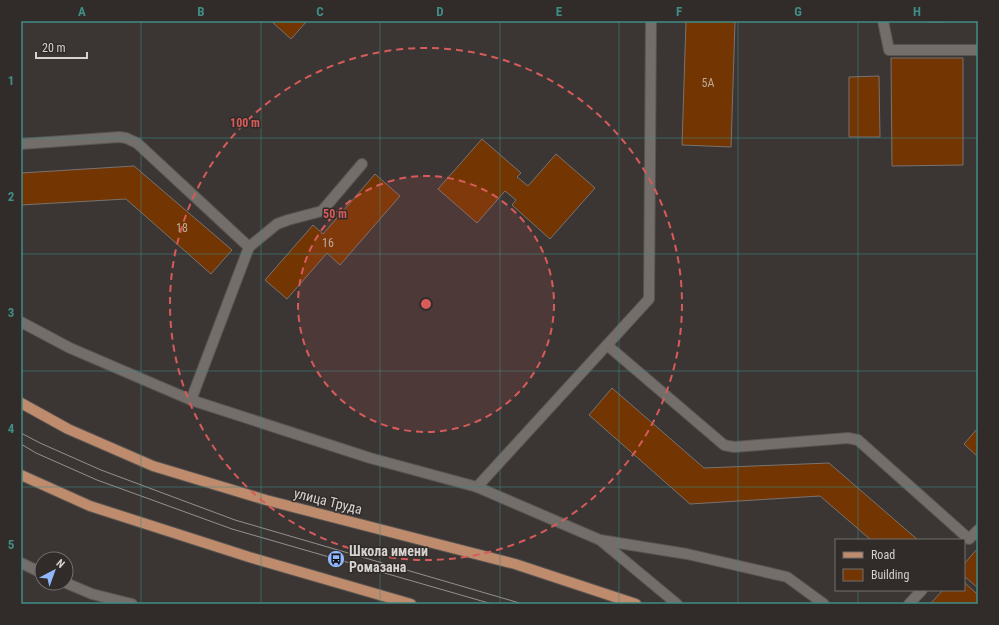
<svg xmlns="http://www.w3.org/2000/svg" width="999" height="625" font-family="'Roboto Condensed',sans-serif">
<style>
.building{fill:#733501;stroke:#787370}
.lines{fill:none;stroke-linecap:round;stroke-linejoin:round}
.minor-casing{stroke:#585451;stroke-width:12}
.major-casing{stroke:#585451;stroke-width:12}
.minor{stroke:#746e6b;stroke-width:10}
.major{stroke:#be8c6d;stroke-width:10}
.tram{stroke:#94908e;stroke-width:1}
.grid{fill:none;stroke:#408d86;stroke-width:1;stroke-opacity:0.55}
.ring{fill:none;stroke:#d65b5a;stroke-width:2;stroke-dasharray:7 5}
.labels{text-anchor:middle;stroke-width:3;stroke-linejoin:round;paint-order:stroke}
.number-label{font-size:12px;fill:#bcab9c}
.street-label{font-size:14px;fill:#d5d2d0;stroke:#312c2a}
.poi-label{font-size:14px;font-weight:bold;fill:#d5d2d0;stroke:#312c2a;text-anchor:start}
.centre{fill:#d65b5a;stroke:#312c2a;stroke-width:2}
.ring-label{font-size:12px;text-anchor:middle;font-weight:bold;fill:#d65b5a;stroke:#312c2a;stroke-width:3;stroke-linejoin:round;paint-order:stroke}
.neatline{fill:none;stroke:#408d86;stroke-width:1.5}
.grid-label{font-size:13px;text-anchor:middle;font-weight:bold;fill:#408d86}
</style>
<rect width="100%" height="100%" fill="#3b3634"/>
<g class="building">
<polygon points="271,21 307,21 291,39"/>
<polygon points="686,21 735,21 731,147 682,145"/>
<rect x="927" y="21" width="18" height="1"/>
<polygon points="891,58 963,58 963,165 892,166"/>
<polygon points="879,76 880,137 849,137 849,77"/>
<polygon points="482,139 521,173 517,177 528,186 556,154 595,188 550,239 512,205 516,200 505,191 477,223 438,189"/>
<polygon points="134,166 232,250 211,274 126,199 21,205 21,173"/>
<polygon points="375,174 400,196 340,265 327,253 287,299 265,280 313,225 323,234"/>
<polygon points="612,388 704,468 829,463 918,540 871,540 820,496 690,504 589,415"/>
<polygon points="978,428 978,457 964,444"/>
<polygon points="978,548 978,588 964,576 964,564"/>
<polygon points="964,582 978,595 978,604 930,604 943,590 964,590"/>
</g>
<g class="lines">
<defs>
<g id="minor">
<polyline points="883,21 889,50 978,50"/>
<polyline points="21,144 119,137 126,138 137,143 249,247 277,224 288,220 322,211 362,164"/>
<polyline points="21,322 70,348 191,400 370,458 477,487 600,540 677,604"/>
<polyline points="607,345 724,445 734,447 848,438 858,440 969,539 978,530"/>
<polyline points="191,400 249,247"/>
<polyline points="477,487 649,299 651,21"/>
<polyline points="600,540 687,554 787,577 824,604"/>
<polyline points="21,563 42,573"/>
<polyline points="66,583 92,594 132,604"/>
<polyline points="909,604 922,590"/>
</g>
<g id="major">
<polyline points="21,403 68,429 153,466 266,500 515,564 636,604"/>
<polyline points="21,475 90,506 249,557 411,604"/>
</g>
</defs>
<use href="#minor" class="minor-casing"/>
<use href="#major" class="major-casing"/>
<use href="#minor" class="minor"/>
<use href="#major" class="major"/>
<g class="tram">
<polyline points="21,433 40,443 101,470 235,520 523,604"/>
<polyline points="21,444 36,453 97,480 232,529 492,604"/>
</g>
</g>
<path class="grid" d="M 141,21 L 141,604M 261,21 L 261,604M 380,21 L 380,604M 500,21 L 500,604M 619,21 L 619,604M 738,21 L 738,604M 858,21 L 858,540M 21,138 L 978,138M 21,254 L 978,254M 21,371 L 978,371M 21,487 L 978,487M 858,590 L 858,604"/>
<circle cx="426" cy="304" r="128" fill="#d65b5a" fill-opacity=".12"/>
<g class="ring">
<circle cx="426" cy="304" r="128"/>
<circle cx="426" cy="304" r="256"/>
</g>
<defs>
<symbol id="bus-disc" viewBox="-11 -11 22 22"><circle r="9.5" fill="#91b8fd" stroke="#312c2a"/><path d="M-5-6H5V4H4V6H2V4H-2V6H-4V4H-5ZM-3.5-4V0h7V-4ZM-3.5 1.2v1.5H-2V1.2ZM2 1.2v1.5H3.5V1.2Z" fill="#111"/></symbol>
</defs>
<g fill-rule="evenodd">
<use href="#bus-disc" x="326" y="549" width="20" height="20"/>
</g>
<g class="labels">
<g class="number-label">
<text x="708" y="87">5А</text>
<text x="182" y="232">18</text>
<text x="328" y="247">16</text>
</g>
<g class="street-label">
<text transform="translate(328 501) rotate(14)" y="5">улица Труда</text>
</g>
<g class="poi-label">
<text x="349" y="556">Школа имени<tspan x="349" dy="16">Ромазана</tspan></text>
</g>
</g>
<circle cx="426" cy="304" r="6" class="centre"/>
<g class="ring-label">
<text x="245" y="127">100 m</text>
<text x="335" y="218">50 m</text>
</g>
<rect width="999" height="625" fill="none" stroke="#312c2a" stroke-width="44"/>
<rect x="835" y="539" width="130" height="52" fill="#312c2a" stroke="#736e6c"/>
<rect x="843" y="552" width="20" height="6" fill="#be8c6d" stroke="#736e6c"/>
<text x="871" y="559" font-size="12" fill="#d5d2d0">Road</text>
<rect x="843" y="569" width="20" height="12" fill="#733501" stroke="#736e6c"/>
<text x="871" y="579" font-size="12" fill="#d5d2d0">Building</text>
<g transform="translate(54 571) rotate(41)"><circle r="19" fill="#312c2a" stroke="#736e6c"/>
<path d="M0-3L7 15L0 10L-7 15Z" fill="#91b8fd"/>
<text y="-6" font-size="11" font-weight="bold" text-anchor="middle" fill="#d5d2d0">N</text>
</g>
<path d="M36 52v6h51v-6" fill="none" stroke="#d5d2d0" stroke-width="2"/>
<text x="42" y="52" font-size="12" fill="#d5d2d0" stroke="#312c2a" stroke-width="3" paint-order="stroke">20 m</text>
<rect x="22" y="22" width="955" height="581" class="neatline"/>
<g class="grid-label">
<text x="82" y="16">A</text>
<text x="201" y="16">B</text>
<text x="320" y="16">C</text>
<text x="440" y="16">D</text>
<text x="559" y="16">E</text>
<text x="679" y="16">F</text>
<text x="798" y="16">G</text>
<text x="917" y="16">H</text>
<text x="11" y="85">1</text>
<text x="11" y="201">2</text>
<text x="11" y="317">3</text>
<text x="11" y="433">4</text>
<text x="11" y="549">5</text>
</g>
</svg>
